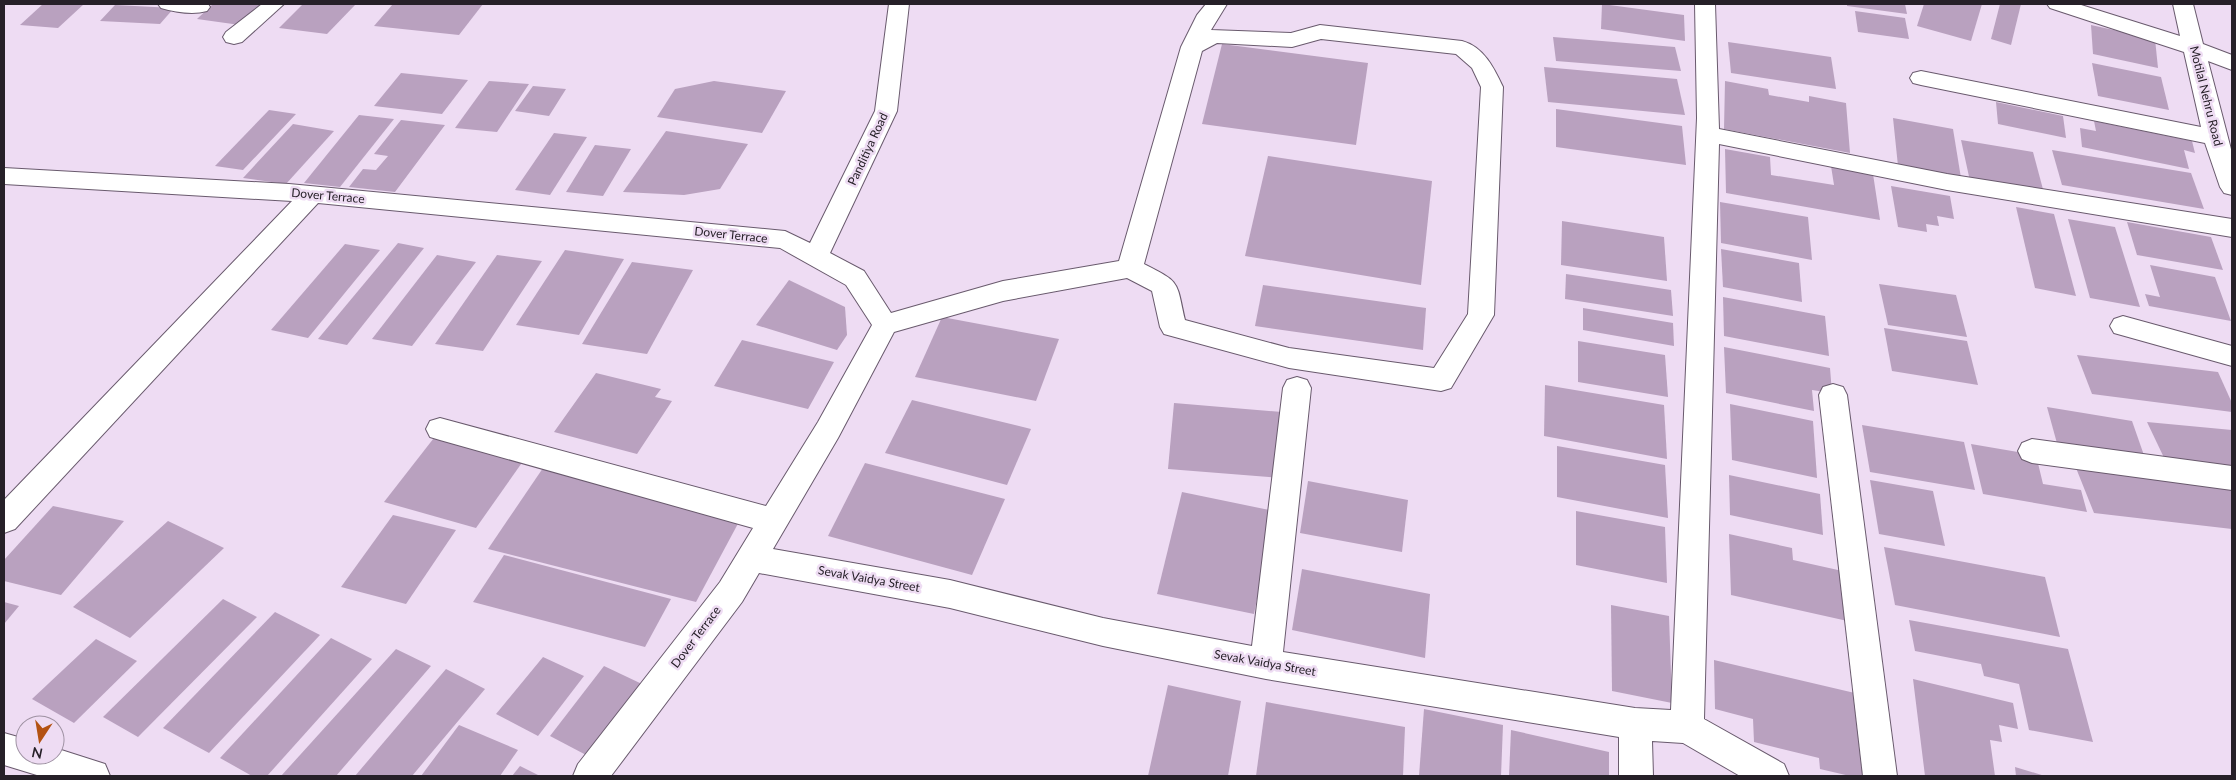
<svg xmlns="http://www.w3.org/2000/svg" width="2236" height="780" font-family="Lato,sans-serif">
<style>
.building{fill:#b9a1bf}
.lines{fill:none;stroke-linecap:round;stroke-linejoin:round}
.minor-casing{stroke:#695a6d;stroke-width:2}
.minor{fill:#fff;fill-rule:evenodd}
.labels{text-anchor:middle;stroke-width:5;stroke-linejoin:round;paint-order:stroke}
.street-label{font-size:12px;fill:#262028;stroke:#eedcf3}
</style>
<rect width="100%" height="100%" fill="#eedcf3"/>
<g class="building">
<polygon points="43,4 84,4 58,28 20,25"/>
<polygon points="213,4 262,4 240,25 197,19"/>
<polygon points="303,4 356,4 327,34 279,28"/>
<polygon points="393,4 483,4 459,35 374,26"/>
<polygon points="1602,4 1684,15 1685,41 1601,29"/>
<polygon points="1847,4 1905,4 1907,14 1847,6"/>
<polygon points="1924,4 1982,4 1971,41 1917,26"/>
<polygon points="2000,4 2021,4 2011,45 1991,39"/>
<polygon points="115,5 174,8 160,24 100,21"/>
<polygon points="1855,11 1905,18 1909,39 1858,32"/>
<polygon points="2091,25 2155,39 2158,68 2093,54"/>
<polygon points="1553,37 1675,47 1681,71 1556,61"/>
<polygon points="1728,42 1831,57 1836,89 1731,73"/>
<polygon points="1222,44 1368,63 1356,145 1202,124"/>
<polygon points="2092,63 2161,77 2169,110 2098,96"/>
<polygon points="1544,67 1677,79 1685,115 1548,102"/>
<polygon points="401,73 468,80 442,114 374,106"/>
<polygon points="489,81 529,84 497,132 455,128"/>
<polygon points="714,81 786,91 762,133 657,117 675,89"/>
<polygon points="1725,81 1768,89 1769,95 1809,102 1809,96 1846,103 1850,153 1724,129"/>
<polygon points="533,86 566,89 549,116 515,111"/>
<polygon points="1996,102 2063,116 2066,138 1998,124"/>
<polygon points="1556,109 1682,126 1686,165 1556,147"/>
<polygon points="269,110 296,114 243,170 215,166"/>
<polygon points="359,115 394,119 340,187 304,183"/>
<polygon points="1893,118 1953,129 1961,178 1898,166"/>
<polygon points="401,120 445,125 395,192 349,187 363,169 376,170 388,156 374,154"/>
<polygon points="2094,121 2192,141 2195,153 2184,150 2189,169 2082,147 2080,128 2096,131"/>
<polygon points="293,124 334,131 286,184 243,178"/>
<polygon points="666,131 748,144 720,189 684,195 623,192"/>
<polygon points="554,133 587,137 550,195 515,190"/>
<polygon points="1961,140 2033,152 2044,193 1970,181"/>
<polygon points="595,145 631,149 603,196 566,192"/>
<polygon points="1725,149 1770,157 1771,175 1834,185 1831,166 1873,174 1880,220 1726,193"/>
<polygon points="2052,150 2191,173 2204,209 2062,185"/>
<polygon points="1268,156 1432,181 1421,285 1245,256"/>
<polygon points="1891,186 1950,196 1954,219 1937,216 1939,226 1926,224 1927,232 1898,227"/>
<polygon points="1720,202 1808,217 1812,260 1721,243"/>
<polygon points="2016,207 2054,214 2076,296 2035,288"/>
<polygon points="2068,219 2115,227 2140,307 2090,298"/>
<polygon points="1562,221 1664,237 1667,281 1561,265"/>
<polygon points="2127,222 2211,237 2223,270 2137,255"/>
<polygon points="398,243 424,248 347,345 318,339"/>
<polygon points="345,244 380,250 308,338 271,330"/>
<polygon points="1721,249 1799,263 1802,302 1723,287"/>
<polygon points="565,250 624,259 579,335 516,325"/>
<polygon points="437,255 476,262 412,346 372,339"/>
<polygon points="497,255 542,261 483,351 435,344"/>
<polygon points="632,262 693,270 647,354 582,344"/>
<polygon points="2150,265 2215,277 2231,321 2149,306 2145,294 2160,297"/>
<polygon points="1566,274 1671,290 1673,316 1565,299"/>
<polygon points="789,280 845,307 847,335 837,350 756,325"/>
<polygon points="1879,284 1956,295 1967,337 1888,325"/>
<polygon points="1263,285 1426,308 1423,350 1255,326"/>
<polygon points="1723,297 1825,316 1829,356 1724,336"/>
<polygon points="1583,308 1673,323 1674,346 1583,330"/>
<polygon points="942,317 1059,339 1036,401 915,377"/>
<polygon points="1884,328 1967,341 1978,385 1892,371"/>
<polygon points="742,340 834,362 808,409 714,386"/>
<polygon points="1578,341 1665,355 1668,397 1578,382"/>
<polygon points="1724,347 1830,368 1832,393 1812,390 1814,411 1726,393"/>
<polygon points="2077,355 2218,372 2232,403 2232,412 2092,394"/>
<polygon points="596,373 661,389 655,397 672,401 637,454 554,432"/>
<polygon points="1545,385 1664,405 1667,459 1544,436"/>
<polygon points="912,400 1031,429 1007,485 885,453"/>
<polygon points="1174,403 1282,412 1280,478 1168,469"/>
<polygon points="1730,404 1813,421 1817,478 1732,460"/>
<polygon points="2047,407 2132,421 2146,461 2058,447"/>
<polygon points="2147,422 2232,430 2232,471 2167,464"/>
<polygon points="1862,425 1964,442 1975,490 1870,472"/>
<polygon points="437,434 526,457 476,528 384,502"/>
<polygon points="1971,444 2036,455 2043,484 2081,490 2087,512 1983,494"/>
<polygon points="1557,446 1665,465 1668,518 1557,497"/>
<polygon points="865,463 1005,499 972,575 828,536"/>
<polygon points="543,468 741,518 696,602 488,549"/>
<polygon points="2076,468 2232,485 2232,529 2094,513"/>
<polygon points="1729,475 1820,494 1823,535 1730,515"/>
<polygon points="1870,480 1933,491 1945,546 1879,534"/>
<polygon points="1308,481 1408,500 1402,552 1300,533"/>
<polygon points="1182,492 1274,511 1254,614 1157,594"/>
<polygon points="53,506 124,521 61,595 4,581 4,560"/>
<polygon points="1576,511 1665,527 1667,583 1576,565"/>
<polygon points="393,515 456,530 406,604 341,587"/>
<polygon points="168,521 224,548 130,638 73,607"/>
<polygon points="1729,534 1792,548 1793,560 1847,572 1852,622 1731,595"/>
<polygon points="1884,547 2045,577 2060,637 1895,605"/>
<polygon points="504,555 671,599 645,647 473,602"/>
<polygon points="1302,569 1430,594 1425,658 1292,630"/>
<polygon points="223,599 257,617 138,737 103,717"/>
<polygon points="4,602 19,606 4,624"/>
<polygon points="1611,605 1669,616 1672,703 1612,691"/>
<polygon points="275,612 320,635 209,753 163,728"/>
<polygon points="1909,620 2068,649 2093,742 2029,730 2019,684 1984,676 1981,664 1915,651"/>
<polygon points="331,638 372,659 267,776 252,776 220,758"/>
<polygon points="96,639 137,661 74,723 32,699"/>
<polygon points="396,649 431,666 336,776 281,776"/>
<polygon points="543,657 584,676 538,736 496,714"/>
<polygon points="1714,660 1859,694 1867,776 1850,776 1820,769 1819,758 1754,742 1753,719 1715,709"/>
<polygon points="604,666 642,684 588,756 550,736"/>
<polygon points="446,669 485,689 412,776 355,776"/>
<polygon points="1913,679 2013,703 2018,729 1999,725 2002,742 1990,740 1995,776 1925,776"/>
<polygon points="1168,685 1241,701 1228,776 1148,776"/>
<polygon points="1266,702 1405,727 1403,776 1256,776"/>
<polygon points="1424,709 1503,725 1501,776 1419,776"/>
<polygon points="459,725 518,750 500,776 421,776"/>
<polygon points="1511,730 1609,752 1609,776 1509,776"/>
<polygon points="520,766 540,776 512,776"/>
<polygon points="2015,767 2045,776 2016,776"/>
</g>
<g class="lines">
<defs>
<g id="minor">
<path d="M 158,4 L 208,4 L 210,7 L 207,11 C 193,15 175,12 161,8 Z"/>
<polygon points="262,4 284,4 242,42 234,44 226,42 223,37 226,32"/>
<path d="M 889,4 L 909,4 L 897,111 L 830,253 L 864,271 L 891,313 L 1003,281 L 1119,261 L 1181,47 L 1197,15 L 1206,4 L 1227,4 L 1211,30 L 1291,33 L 1320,25 L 1462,41 C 1484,47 1494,68 1503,87 L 1494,315 L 1451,388 L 1441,391 L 1289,368 L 1164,334 L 1160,327 L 1152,291 L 1127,278 L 1003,301 L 894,332 L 838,438 L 773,549 L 950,580 L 1103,618 L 1252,646 L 1283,388 L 1287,380 L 1297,377 L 1307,380 L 1311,388 L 1283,652 L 1635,708 L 1671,710 L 1697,118 L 1695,4 L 1715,4 L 1719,129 L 1947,174 L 2232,219 L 2232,237 L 1947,190 L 1719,144 L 1704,719 L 1784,764 L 1789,776 L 1740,776 L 1683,743 L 1652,741 L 1653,776 L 1619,776 L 1619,737 L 1266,679 L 1103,646 L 950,608 L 759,573 L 742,602 L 611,776 L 573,776 L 578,764 L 720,582 L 753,528 L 440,440 L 430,437 L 426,429 L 430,421 L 440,418 L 766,506 L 818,422 L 872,325 L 846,285 L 780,248 L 318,203 L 15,529 L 4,533 L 4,500 L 292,201 L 4,184 L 4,168 L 289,184 L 785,231 L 810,243 L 875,111 ZM 1321,39 L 1456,54 L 1472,68 L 1481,87 L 1468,314 L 1434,368 L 1289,348 L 1185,320 C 1176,280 1181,283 1144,264 L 1202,51 L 1217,43 L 1292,47 Z"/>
<polygon points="2047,4 2078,4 2180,36 2173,4 2193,4 2203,44 2232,55 2232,70 2208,61 2232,153 2232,195 2224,193 2220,187 2205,143 1921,85 1913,83 1910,78 1913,73 1921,71 2201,127 2184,52 2050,8"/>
<polygon points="2123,316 2232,346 2232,366 2114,333 2110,326 2114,319"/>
<polygon points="1833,384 1843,387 1847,395 1897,776 1863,776 1819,395 1823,387"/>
<polygon points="2032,439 2232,466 2232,490 2032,463 2022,459 2018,451 2022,443"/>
<polygon points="4,733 25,739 25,755 55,755 55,748 105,764 110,776 40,776 4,765"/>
</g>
</defs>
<use href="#minor" class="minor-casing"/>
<use href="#minor" class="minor"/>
</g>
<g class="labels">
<g class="street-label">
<text transform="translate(2206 96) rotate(76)" y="4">Motilal Nehru Road</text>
<text transform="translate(868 149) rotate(-65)" y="4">Panditiya Road</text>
<text transform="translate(328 196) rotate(5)" y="4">Dover Terrace</text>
<text transform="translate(731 235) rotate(6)" y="4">Dover Terrace</text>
<text transform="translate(869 579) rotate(10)" y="4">Sevak Vaidya Street</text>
<text transform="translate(696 637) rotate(-53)" y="4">Dover Terrace</text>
<text transform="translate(1265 663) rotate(10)" y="4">Sevak Vaidya Street</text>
</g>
</g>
<rect width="2236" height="780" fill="none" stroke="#262028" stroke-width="10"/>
<g transform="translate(40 740) rotate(192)"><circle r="24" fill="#eedcf3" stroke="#9e91a2"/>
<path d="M0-4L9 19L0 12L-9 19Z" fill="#b35212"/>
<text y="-8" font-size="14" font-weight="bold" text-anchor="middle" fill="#262028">N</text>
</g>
</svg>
